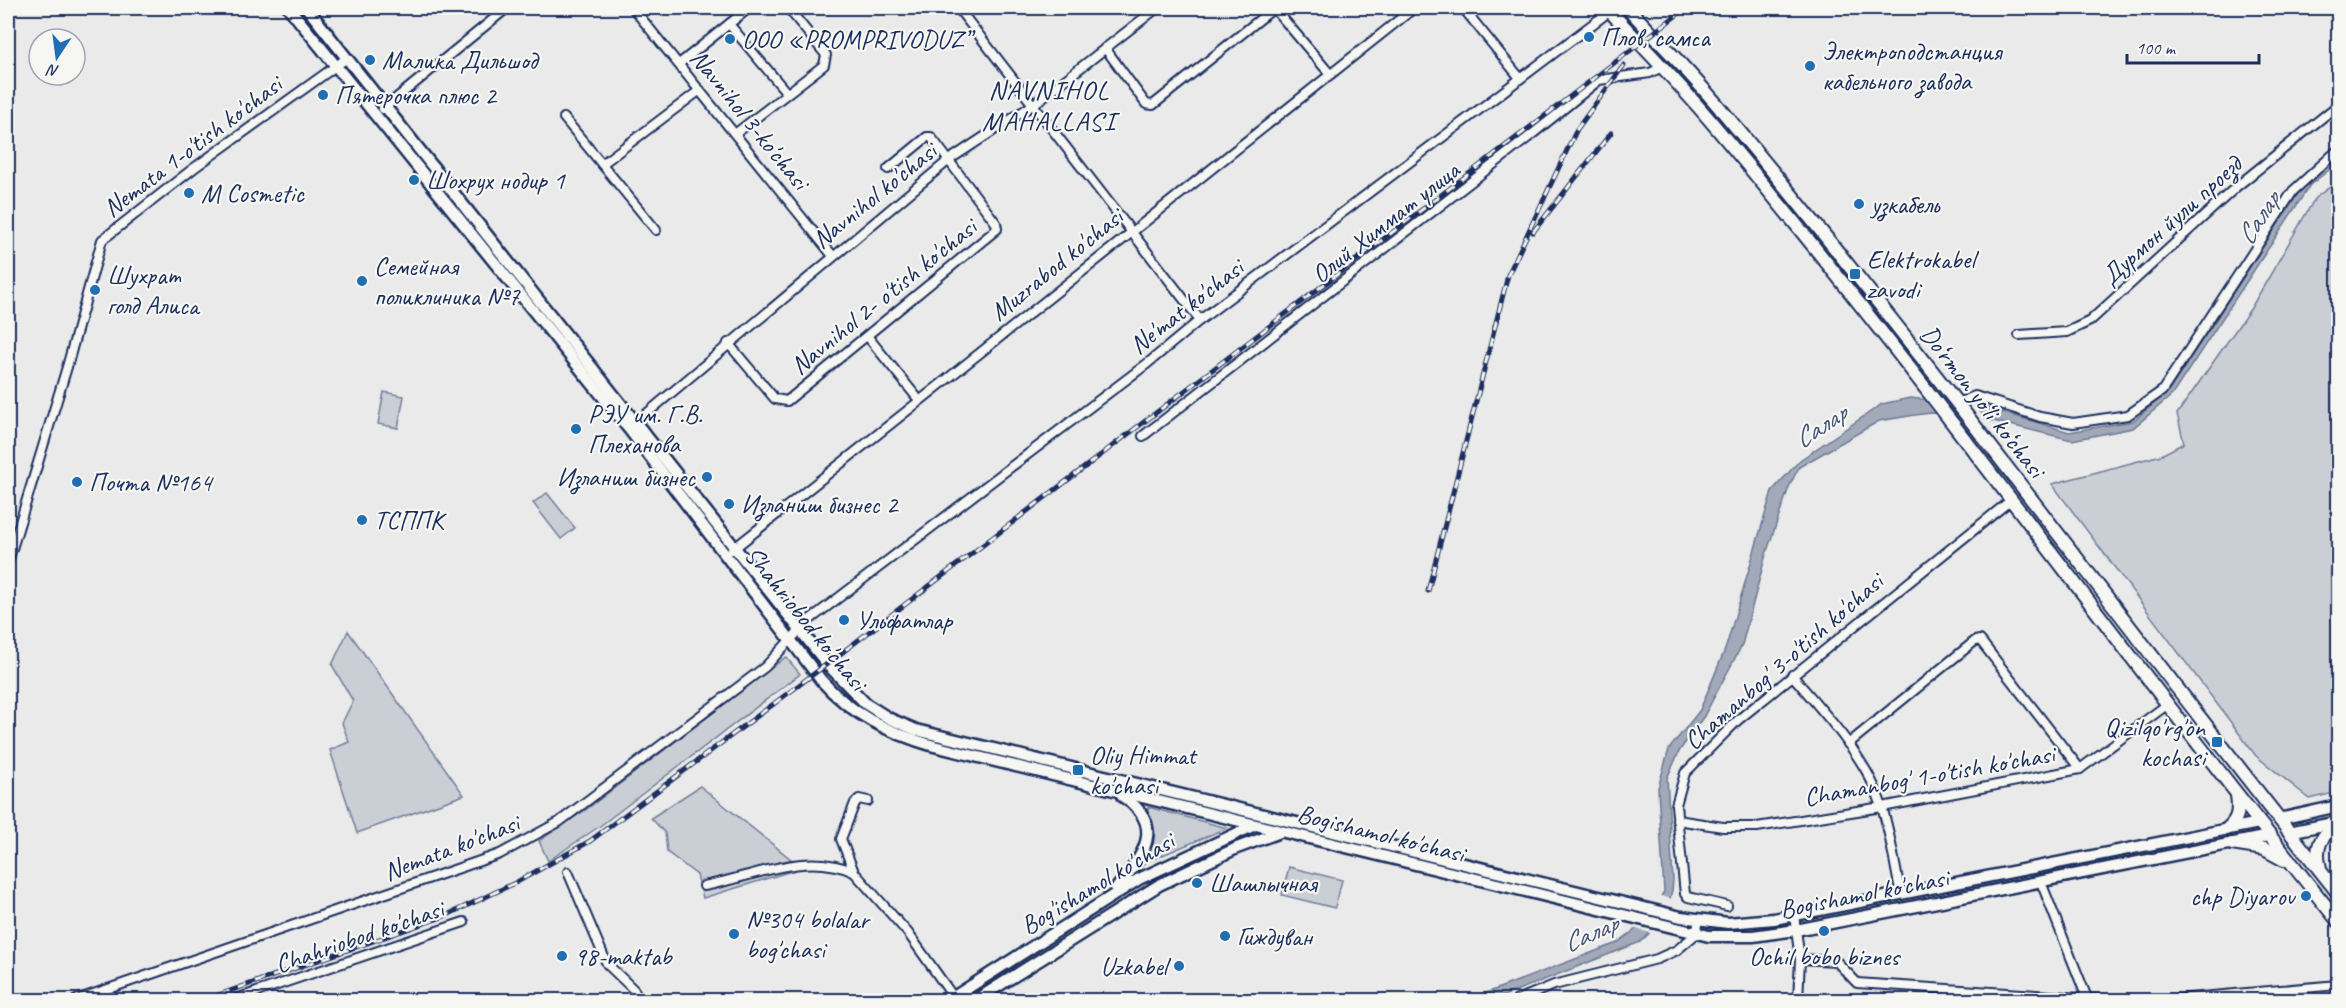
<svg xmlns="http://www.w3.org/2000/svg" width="2346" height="1008" font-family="Caveat,sans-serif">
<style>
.green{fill:#caced5;stroke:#727e9a;stroke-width:1.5}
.water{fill:#a2aaba;stroke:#6c7995;stroke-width:1.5}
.pier{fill:#e9eae9}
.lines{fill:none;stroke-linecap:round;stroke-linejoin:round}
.street-casing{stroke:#1b2f5e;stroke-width:12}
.secondary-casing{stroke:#1b2f5e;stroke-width:15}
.primary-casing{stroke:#1b2f5e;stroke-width:16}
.street{stroke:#f6f6f2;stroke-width:8}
.secondary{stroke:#f6f6f2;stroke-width:10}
.primary{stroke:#f6f6f2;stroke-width:12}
.rail-casing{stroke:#1b2f5e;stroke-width:5}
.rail{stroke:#f6f6f2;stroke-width:3;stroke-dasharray:9;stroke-linecap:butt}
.poi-dot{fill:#1f6fb2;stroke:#f6f6f2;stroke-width:2}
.labels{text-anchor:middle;stroke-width:4.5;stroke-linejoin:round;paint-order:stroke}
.poi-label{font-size:26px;fill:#1b2f5e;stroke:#f6f6f2;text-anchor:start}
.street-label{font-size:26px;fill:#1b2f5e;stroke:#f6f6f2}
.neighbourhood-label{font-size:27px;letter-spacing:1.5px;fill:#1b2f5e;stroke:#f6f6f2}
.water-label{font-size:27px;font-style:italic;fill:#44547a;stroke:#f6f6f2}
</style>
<rect width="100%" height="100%" fill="#e9eae9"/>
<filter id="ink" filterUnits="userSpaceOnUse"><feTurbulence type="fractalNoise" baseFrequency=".0167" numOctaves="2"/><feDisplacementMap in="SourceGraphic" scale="12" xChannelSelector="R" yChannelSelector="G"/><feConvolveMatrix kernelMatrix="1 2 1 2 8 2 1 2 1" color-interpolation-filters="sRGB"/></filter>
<g filter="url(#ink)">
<g class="green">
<polygon points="2338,181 2338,792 2310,799 2256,756 2052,484 2161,455 2184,443 2177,414 2251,308 2315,198"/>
<polygon points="384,392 404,396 398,428 378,424"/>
<polygon points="547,493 575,528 561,539 533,503"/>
<polygon points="348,631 464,795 357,833 330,750 349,742 342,723 353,701 332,665"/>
<polygon points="786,657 800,674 600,826 548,861 539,841 587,809"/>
<polygon points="700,786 802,868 703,898 697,875 667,852 665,833 651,818"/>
<polygon points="1148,807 1227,828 1151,860 1155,832 1148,814"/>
<polygon points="1289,867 1342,880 1335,908 1282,895"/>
</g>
<path class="water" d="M 2338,155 L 2338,163 L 2310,185 L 2172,395 L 2133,428 L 2072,440 L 1985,419 L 1931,413 L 1915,415 L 1879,421 L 1799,467 L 1789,487 L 1766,554 L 1742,645 L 1704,716 L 1680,750 L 1667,778 L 1673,881 C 1672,905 1658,927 1640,942 L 1493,1000 L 1468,1000 L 1617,943 L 1636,929 L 1664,892 L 1658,788 L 1669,749 L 1700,710 L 1726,647 L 1772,491 L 1800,460 L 1882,404 L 1910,398 L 1978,405 L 2069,432 L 2133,421 L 2169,391 L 2305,183 Z"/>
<g class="pier">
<polygon points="1921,396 1971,401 1988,423 1937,417"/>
<polygon points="1658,895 1673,900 1654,934 1633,928"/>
</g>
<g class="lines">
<defs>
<g id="street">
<polyline points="633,8 833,256"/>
<polyline points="958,8 1200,320"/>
<polyline points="1274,8 1330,74"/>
<polyline points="1463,8 1520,78"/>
<polyline points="729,24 787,93"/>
<polyline points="1105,48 1146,104 1153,105 1274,8"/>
<polyline points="679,64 749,8"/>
<polyline points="383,109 507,8"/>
<polyline points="564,118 656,230"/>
<polyline points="735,134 824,65 826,55 788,8"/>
<polyline points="602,164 700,90"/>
<polyline points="2019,335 2067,332 2090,321 2236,187 2338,105"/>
<polyline points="868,337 919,400"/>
<polyline points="728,343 775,399 787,401 997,229 996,223 931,137 927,137 888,169"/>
<polyline points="1958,403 1975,396 2040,417 2073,423 2128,415 2162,391 2293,191 2338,150"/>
<polyline points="633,425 949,160 1034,104 1157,8"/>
<polyline points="1143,436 1530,136 1599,80 1650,73 1662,67"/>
<polyline points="732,550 1414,8"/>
<polyline points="8,562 67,367 102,240 194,168 347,58"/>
<path d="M 1792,675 C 1821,710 1855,745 1874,786 C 1889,819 1893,859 1901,894"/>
<polyline points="1848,744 1975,641 1980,640 2080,769"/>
<polyline points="868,801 859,799 855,803 841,839 854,872 908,933 954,998"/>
<polyline points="1677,820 1723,827 1757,827 1882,807 2080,769 2168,704"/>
<polyline points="568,872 607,964 634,990 638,1000"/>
<polyline points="2041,882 2087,998"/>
<path d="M 704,886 C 753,877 805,850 854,872"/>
<polyline points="1727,906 1688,897 1685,894 1676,805 1685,773 1738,720 2011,500"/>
<polyline points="1794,915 1800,959 1798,1000"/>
<polyline points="1800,959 1836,961 1857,983 2110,1000"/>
<polyline points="76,1000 500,854 559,822 765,667 808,621 1148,363 1200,320 1610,11"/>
<polyline points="233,1000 464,922"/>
<polyline points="1517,1000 1554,985 1657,959 1677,950 1696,934 1699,920"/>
<polyline points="2166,1000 2338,985"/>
</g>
<g id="secondary">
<path d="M 289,8 L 629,429 L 821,680 C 852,715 889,733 934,746 L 1709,936 L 1753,936 L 1796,930 L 2269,836"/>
<polyline points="307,8 827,664 866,704 890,719 916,730 1681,917 1728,923 1774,919 2259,823"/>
<polyline points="2279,819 2338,806"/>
<polyline points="2289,832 2338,822"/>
<path d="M 1116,889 C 1141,858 1169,826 1122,796"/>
<polyline points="949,1000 1139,879 1255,825"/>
<polyline points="976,1000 1159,885 1237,848 1280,832"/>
</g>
<g id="primary">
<path d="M 1607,8 C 1643,47 1680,84 1714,125 C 1931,383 2126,659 2338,921"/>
<path d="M 1628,8 C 1660,43 1694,76 1724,113 C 1937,367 2131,635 2338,893"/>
<path d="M 2227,829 C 2239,819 2239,810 2237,795"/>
<polyline points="2232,844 2264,849 2284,860"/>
<path d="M 2320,868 C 2314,847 2321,835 2338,824"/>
</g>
</defs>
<use href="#street" class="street-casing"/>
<use href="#secondary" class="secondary-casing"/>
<use href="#primary" class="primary-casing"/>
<use href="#street" class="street"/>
<use href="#secondary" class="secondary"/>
<use href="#primary" class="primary"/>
<defs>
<g id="rail">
<polyline points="1698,12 1705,8"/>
<polyline points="1533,232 1611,133"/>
<polyline points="1428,591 1508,275 1577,129 1624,65"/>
<polyline points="204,1000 445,916 517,882 590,841 827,664 1686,8"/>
</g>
</defs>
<use href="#rail" class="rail-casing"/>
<use href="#rail" class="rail"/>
</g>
</g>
<g class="poi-dot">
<circle cx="1589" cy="37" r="6"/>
<circle cx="730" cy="39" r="6"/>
<circle cx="370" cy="60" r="6"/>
<circle cx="1810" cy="66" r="6"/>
<circle cx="323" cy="95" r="6"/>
<circle cx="414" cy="180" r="6"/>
<circle cx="189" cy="193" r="6"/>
<circle cx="1859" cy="204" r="6"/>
<rect x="1849" y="268" width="12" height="12" rx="3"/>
<circle cx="362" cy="281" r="6"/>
<circle cx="95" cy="290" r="6"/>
<circle cx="576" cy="429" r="6"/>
<circle cx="707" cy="477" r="6"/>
<circle cx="77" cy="482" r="6"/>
<circle cx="729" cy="504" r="6"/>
<circle cx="362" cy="520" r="6"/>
<circle cx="844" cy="620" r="6"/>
<rect x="2211" y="736" width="12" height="12" rx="3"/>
<rect x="1072" y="764" width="12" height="12" rx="3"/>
<circle cx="1197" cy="883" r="6"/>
<circle cx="2306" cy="896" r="6"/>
<circle cx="1824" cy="931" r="6"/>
<circle cx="734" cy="934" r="6"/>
<circle cx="1225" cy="936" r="6"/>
<circle cx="562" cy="956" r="6"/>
<circle cx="1179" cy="966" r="6"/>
</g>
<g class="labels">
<g class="poi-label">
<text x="1601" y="46">Плов, самса</text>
<text x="742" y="48">ООО «PROMPRIVODUZ”</text>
<text x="1822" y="60">Электроподстанция<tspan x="1822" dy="30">кабельного завода</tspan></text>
<text x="382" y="69">Малика Дильшод</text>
<text x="335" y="104">Пятерочка плюс 2</text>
<text x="426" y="189">Шохрух нодир 1</text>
<text x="201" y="202">M Cosmetic</text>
<text x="1871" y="213">узкабель</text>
<text x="1867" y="268">Elektrokabel<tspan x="1867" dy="30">zavodi</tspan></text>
<text x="374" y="275">Cемейная<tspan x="374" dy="30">поликлиника №7</tspan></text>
<text x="107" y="284">Шухрат<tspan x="107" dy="30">голд Алиса</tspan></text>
<text x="588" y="423">РЭУ им. Г.В.<tspan x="588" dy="30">Плеханова</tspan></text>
<text x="695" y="486" text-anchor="end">Изланиш бизнес</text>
<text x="89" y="491">Почта №164</text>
<text x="741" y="513">Изланиш бизнес 2</text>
<text x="374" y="529">ТСППК</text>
<text x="856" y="629">Ульфатлар</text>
<text x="2205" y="736" text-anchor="end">Qizilqo'rg'on<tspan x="2205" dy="30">kochasi</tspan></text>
<text x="1090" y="764">Oliy Himmat<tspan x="1090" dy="30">ko'chasi</tspan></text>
<text x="1209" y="892">Шашлычная</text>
<text x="2294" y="905" text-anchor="end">chp Diyarov</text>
<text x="746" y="928">№304 bolalar<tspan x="746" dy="30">bog'chasi</tspan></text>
<text x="1237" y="945">Гиждуван</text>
<text x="574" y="965">98-maktab</text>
<text x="1824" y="965" text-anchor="middle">Ochil bobo biznes</text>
<text x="1167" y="975" text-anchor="end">Uzkabel</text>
</g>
<g class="street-label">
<text transform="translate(750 119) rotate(51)" y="9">Navnihol 3-ko'chasi</text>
<text transform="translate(192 146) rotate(-37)" y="9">Nemata 1-o'tish ko'chasi</text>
<text transform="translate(874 195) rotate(-39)" y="9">Navnihol ko'chasi</text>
<text transform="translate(2171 220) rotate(-42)" y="9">Дурмон йули проезд</text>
<text transform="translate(1385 222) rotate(-38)" y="9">Олий Химмат улица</text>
<text transform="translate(1056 264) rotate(-39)" y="9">Muzrabod ko'chasi</text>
<text transform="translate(883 296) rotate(-39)" y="9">Navnihol 2- o'tish ko'chasi</text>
<text transform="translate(1186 306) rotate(-38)" y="9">Ne'mat ko'chasi</text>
<text transform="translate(1983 401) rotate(52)" y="9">Do‘rmon yo‘li ko‘chasi</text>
<text transform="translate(806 618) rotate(51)" y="9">Shahriobod ko'chasi</text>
<text transform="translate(1783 661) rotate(-41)" y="9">Chamanbog' 3-o'tish ko'chasi</text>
<text transform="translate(1929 775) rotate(-10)" y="9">Chamanbog' 1-o'tish ko'chasi</text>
<text transform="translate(1381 833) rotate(14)" y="9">Bogishamol ko'chasi</text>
<text transform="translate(451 847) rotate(-21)" y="9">Nemata ko'chasi</text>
<text transform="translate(1097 883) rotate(-31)" y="9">Bog'ishamol ko'chasi</text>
<text transform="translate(1864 893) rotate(-11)" y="9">Bogishamol ko'chasi</text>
<text transform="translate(359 936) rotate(-19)" y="9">Chahriobod ko'chasi</text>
</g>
<g class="neighbourhood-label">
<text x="1049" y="99">NAVNIHOL<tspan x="1049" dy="31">MAHALLASI</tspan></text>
</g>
<g class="water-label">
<text transform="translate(2258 218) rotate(-57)" y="9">Салар</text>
<text transform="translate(1820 426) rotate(-33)" y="9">Салар</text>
<text transform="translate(1590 933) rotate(-23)" y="9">Салар</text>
</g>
</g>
<rect width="2346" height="1008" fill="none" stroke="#f6f6f2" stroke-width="30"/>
<rect x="15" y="15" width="2316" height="978" fill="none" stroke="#1b2f5e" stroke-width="2" filter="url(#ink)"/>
<g transform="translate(57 57) rotate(193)"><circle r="28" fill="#f6f6f2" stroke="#9ea6b7" stroke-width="1.5"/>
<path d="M0-4.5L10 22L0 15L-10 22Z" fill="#1f6fb2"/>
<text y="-9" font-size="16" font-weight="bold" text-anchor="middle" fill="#1b2f5e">N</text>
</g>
<path d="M2127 54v9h132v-9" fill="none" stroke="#1b2f5e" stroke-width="3"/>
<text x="2136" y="54" font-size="18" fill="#1b2f5e" stroke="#f6f6f2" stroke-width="4.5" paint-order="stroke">100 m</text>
</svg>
